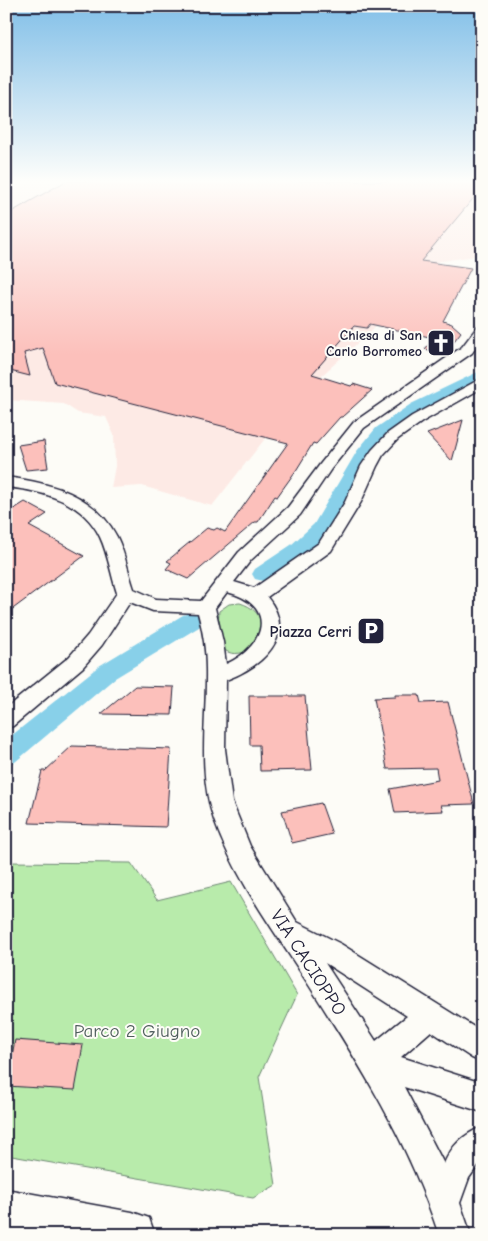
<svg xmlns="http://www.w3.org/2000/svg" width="488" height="1241" font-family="'Comic Neue',sans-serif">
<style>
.built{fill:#fdeae5}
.green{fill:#b8ebab;stroke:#6d8673}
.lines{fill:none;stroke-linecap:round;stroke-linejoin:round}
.canal{fill:#88d0e9;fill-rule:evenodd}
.building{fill:#fcc0bb;stroke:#22223b}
.minor-casing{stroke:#22223b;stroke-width:3}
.primary-casing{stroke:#22223b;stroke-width:3}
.minor{fill:#fdfcf7;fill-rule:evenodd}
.primary{fill:#fdfcf7;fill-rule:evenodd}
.labels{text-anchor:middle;stroke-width:4;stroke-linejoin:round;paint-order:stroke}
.far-poi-label{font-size:14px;font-weight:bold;fill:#22223b;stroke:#fdfcf7;text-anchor:end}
.poi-label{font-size:16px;font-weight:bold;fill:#22223b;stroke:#fdfcf7;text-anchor:end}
.near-street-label{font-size:19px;fill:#22223b;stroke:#fdfcf7}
.near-park-label{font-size:19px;fill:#4f5e5d;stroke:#fdfcf7}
</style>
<rect width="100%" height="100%" fill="#fdfcf7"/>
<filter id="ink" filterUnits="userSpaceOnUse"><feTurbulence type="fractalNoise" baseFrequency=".02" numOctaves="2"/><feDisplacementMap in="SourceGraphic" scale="10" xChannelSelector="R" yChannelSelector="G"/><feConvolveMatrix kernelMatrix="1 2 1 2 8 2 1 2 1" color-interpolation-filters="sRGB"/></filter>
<g filter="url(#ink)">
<polygon class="built" points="33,181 482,181 482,246 480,252 482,252 482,255 429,263 372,330 320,377 264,440 212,506 142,486 111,488 115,466 114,435 106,417 78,413 64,404 6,400 6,193"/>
<g class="green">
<path d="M 240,603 C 253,607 258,613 264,625 L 251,650 C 217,663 217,638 219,611 L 229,604 Z"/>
<polygon points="6,862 131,863 157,900 231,882 297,995 259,1077 276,1185 253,1198 6,1155"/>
</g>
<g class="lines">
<g class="canal">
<path d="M 482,370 L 482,382 C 450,398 412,411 387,437 C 364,461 354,494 336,522 C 319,547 295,563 271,579 L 263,581 L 255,579 L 252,574 L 255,569 L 291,545 L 314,524 L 357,451 L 376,428 L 411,404 Z"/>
<polygon points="191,613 199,615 202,621 199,627 115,678 15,762 6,765 6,740 99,666 183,615"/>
</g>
</g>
<g class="building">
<polygon points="66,181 482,181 482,188 421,261 471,268 443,321 452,324 461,332 444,354 425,349 434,338 370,324 367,328 354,326 312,374 351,386 353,384 372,390 342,417 340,417 316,444 313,443 297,469 277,497 275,496 258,522 255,522 188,579 166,569 171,563 167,561 207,528 214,530 217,528 225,532 288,443 55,383 43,348 24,353 30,376 6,370 6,215"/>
<polygon points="463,420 452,461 427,434"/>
<polygon points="44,441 48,468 26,470 18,445"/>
<polygon points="25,502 47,514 29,526 84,556 6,614 6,514"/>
<polygon points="135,686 174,687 172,715 101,714"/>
<polygon points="395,695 419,695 421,703 448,702 474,804 441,805 443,811 395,813 390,789 438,780 436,768 387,769 374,698 395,697"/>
<polygon points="249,696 305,696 312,770 260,771 259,745 250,745"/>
<polygon points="72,746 171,749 166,827 29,823 42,771 45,771"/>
<polygon points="321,803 332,834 292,843 282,811"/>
<polygon points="15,1040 83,1045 75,1090 6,1086"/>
</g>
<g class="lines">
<defs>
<path id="minor" d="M 482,325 L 482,338 L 472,353 L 364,428 L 331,469 L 300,515 L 251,560 L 234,582 L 254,588 L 319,543 L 345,502 L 361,466 L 372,450 L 388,433 L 412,416 L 482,378 L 482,388 L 422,422 L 398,439 L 383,455 L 377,466 L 361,502 L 331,551 L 267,597 C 299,636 261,667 226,680 L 225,749 L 232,802 L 250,846 L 297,922 L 341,944 L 482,1032 L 482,1062 L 472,1058 L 431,1031 L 401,1057 L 482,1083 L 482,1112 L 404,1087 L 444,1164 C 452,1145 463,1135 482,1127 L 482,1160 L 469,1178 L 460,1203 L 471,1235 L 439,1235 C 406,1134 354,1056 298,968 C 267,921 233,873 214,820 C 197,771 207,720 206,669 C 206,650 203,631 198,613 L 153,611 L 130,602 L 102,645 L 83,667 L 13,726 L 6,728 L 6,708 L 69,657 L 88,635 L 117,593 C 111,575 108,554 100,537 C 83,501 43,491 6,487 L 6,477 C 51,483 95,494 117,537 C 125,553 128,572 134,589 L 156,599 L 201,601 L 239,552 L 288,507 L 321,463 L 354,422 L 462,347 L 478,326 ZM 227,592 C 278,605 266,646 226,664 L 223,642 L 215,608 ZM 325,963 L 407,1016 L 376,1041 Z"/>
<polygon id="primary" points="6,1189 132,1212 149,1218 155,1235 6,1235"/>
</defs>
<use href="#minor" class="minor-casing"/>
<use href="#primary" class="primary-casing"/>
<use href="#minor" class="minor"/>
<use href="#primary" class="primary"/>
</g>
</g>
<linearGradient id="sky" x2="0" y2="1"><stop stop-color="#81bfe8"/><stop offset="0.51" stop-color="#fefefb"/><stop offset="1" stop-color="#fefefb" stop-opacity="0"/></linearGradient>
<rect width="488" height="355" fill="url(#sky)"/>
<defs>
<symbol id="church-square" viewBox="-11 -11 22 22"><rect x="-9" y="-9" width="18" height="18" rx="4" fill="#22223b" stroke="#fdfcf7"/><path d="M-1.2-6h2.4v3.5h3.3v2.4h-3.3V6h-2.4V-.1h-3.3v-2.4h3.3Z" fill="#fff"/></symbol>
<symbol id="parking-square" viewBox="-11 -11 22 22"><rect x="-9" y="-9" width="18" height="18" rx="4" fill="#22223b" stroke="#fdfcf7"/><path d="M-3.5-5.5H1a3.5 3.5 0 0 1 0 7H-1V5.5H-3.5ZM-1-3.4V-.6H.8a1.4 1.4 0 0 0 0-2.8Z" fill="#fff"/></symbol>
</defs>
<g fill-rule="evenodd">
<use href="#church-square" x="425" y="327" width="32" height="32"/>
<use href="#parking-square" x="355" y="615" width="32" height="32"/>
</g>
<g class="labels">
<g class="far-poi-label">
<text x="422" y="340">Chiesa di San<tspan x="422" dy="16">Carlo Borromeo</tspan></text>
</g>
<g class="poi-label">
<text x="352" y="637">Piazza Cerri</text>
</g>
<g class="near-street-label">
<text transform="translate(309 962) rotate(57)" y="7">VIA CACIOPPO</text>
</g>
<g class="near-park-label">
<text x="137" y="1037">Parco 2 Giugno</text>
</g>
</g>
<rect width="488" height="1241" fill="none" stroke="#fdfcf7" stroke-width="25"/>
<rect x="12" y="12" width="463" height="1216" fill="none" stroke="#22223b" stroke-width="2" filter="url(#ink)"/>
</svg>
